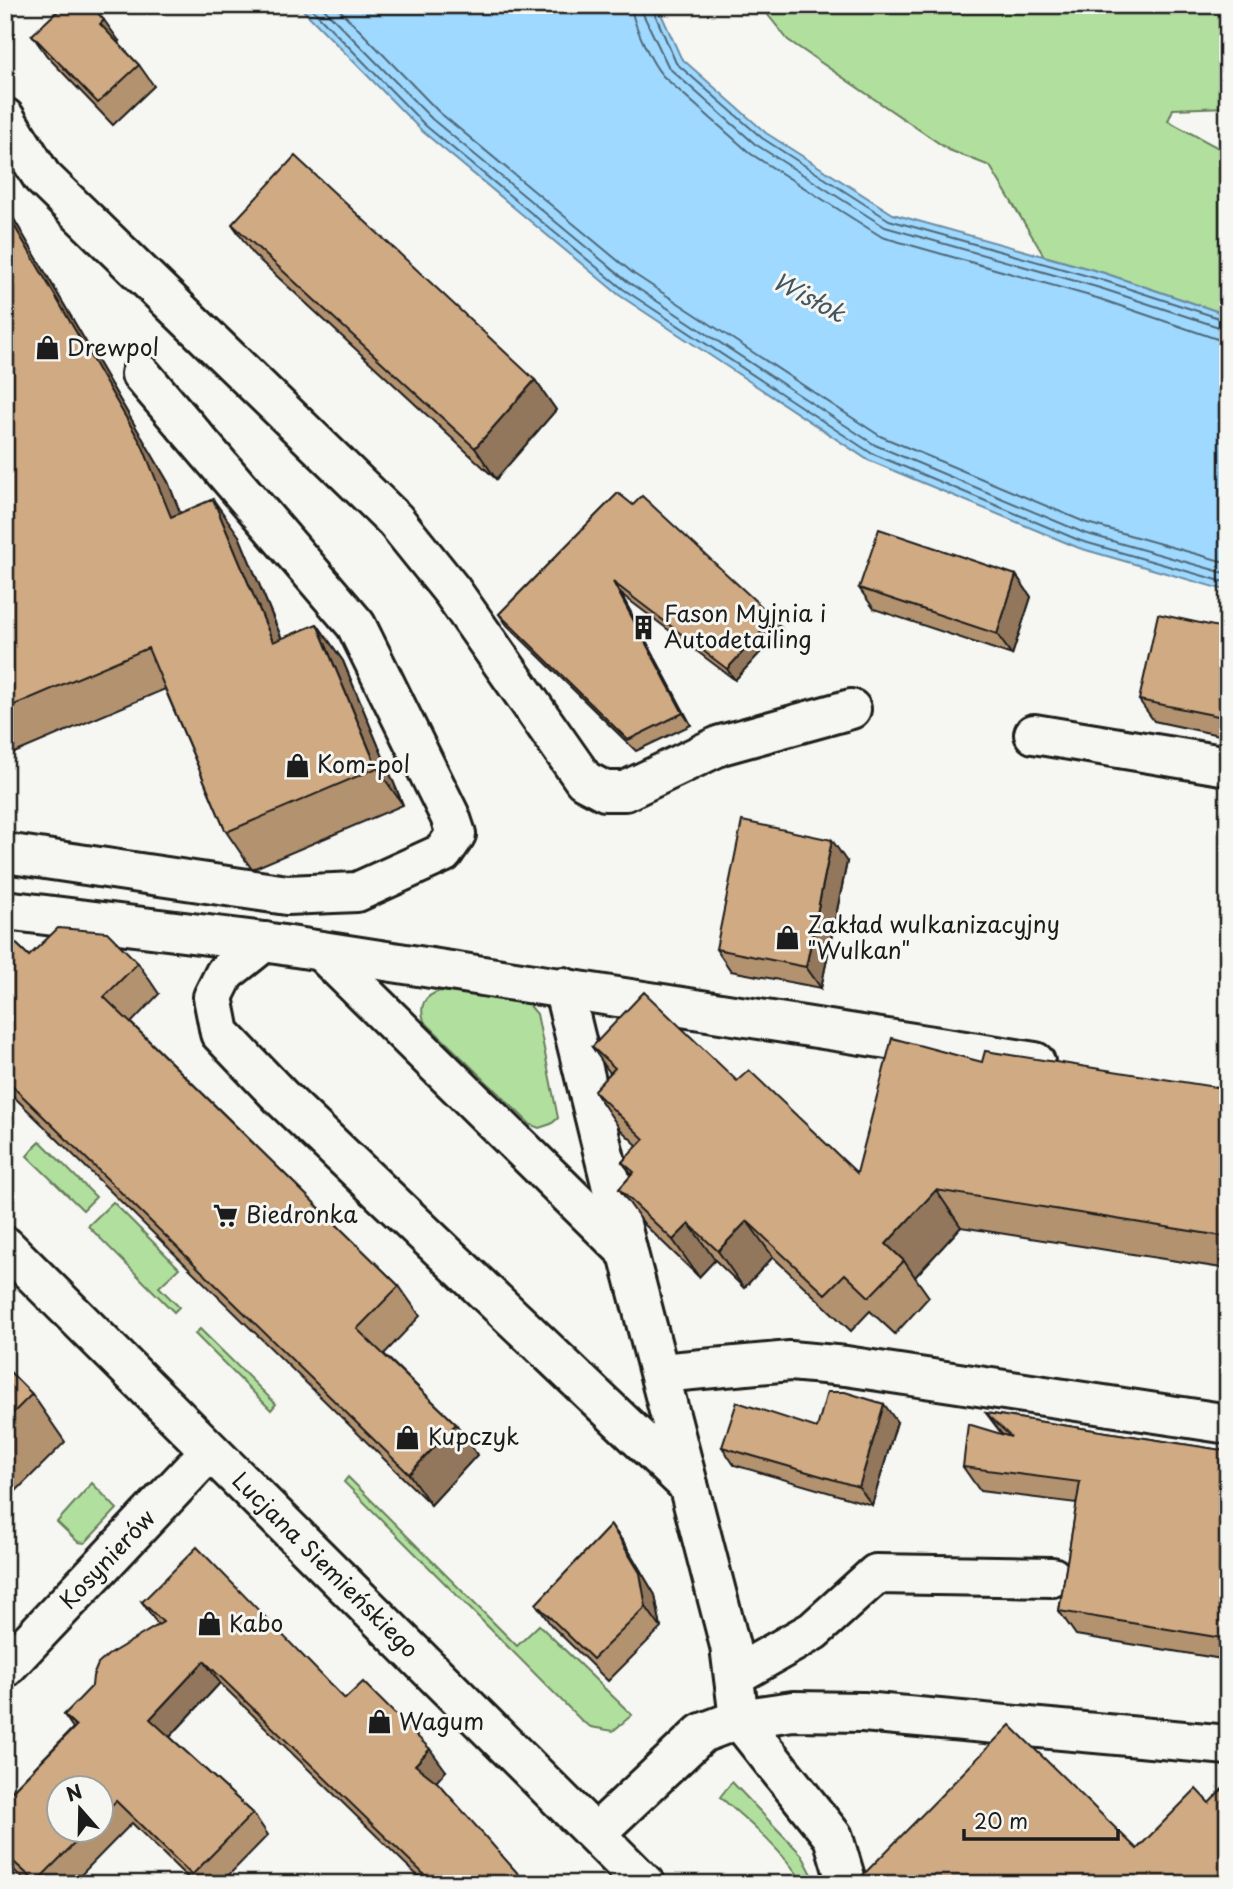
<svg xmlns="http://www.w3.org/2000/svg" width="1233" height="1889" font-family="'Playpen Sans',sans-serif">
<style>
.green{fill:#b1df9d;stroke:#667e5c;stroke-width:2}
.water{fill:#9fd9ff;stroke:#6b8da4;stroke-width:2}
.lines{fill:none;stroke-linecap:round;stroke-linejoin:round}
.shore{stroke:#506877;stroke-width:2}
.minor-casing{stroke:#1c1c1c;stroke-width:44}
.minor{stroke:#f6f6f2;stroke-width:38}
.wall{fill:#b39270;stroke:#1c1c1c;stroke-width:2;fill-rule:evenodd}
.shaded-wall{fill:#92775b;stroke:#1c1c1c;stroke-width:2}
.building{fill:#d0aa82;stroke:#1c1c1c;stroke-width:2}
.labels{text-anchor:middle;stroke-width:6;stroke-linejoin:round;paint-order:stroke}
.poi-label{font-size:23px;fill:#1c1c1c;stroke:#f6f6f2;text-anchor:start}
.street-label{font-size:23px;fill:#1c1c1c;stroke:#f6f6f2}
.water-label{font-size:24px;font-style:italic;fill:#435560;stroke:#f6f6f2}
</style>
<rect width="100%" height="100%" fill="#f6f6f2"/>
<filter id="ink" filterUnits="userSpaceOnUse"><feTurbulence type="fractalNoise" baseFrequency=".0143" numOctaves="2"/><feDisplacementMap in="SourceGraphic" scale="14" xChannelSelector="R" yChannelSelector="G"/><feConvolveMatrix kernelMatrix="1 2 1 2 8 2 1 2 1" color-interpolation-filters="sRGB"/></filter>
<g filter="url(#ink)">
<g class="green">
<polygon points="760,5 1228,5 1228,107 1173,109 1168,121 1228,153 1228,315 1104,273 1044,256 990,166 949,150 788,40"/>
<path d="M 440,991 L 526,1001 L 537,1014 L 558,1118 L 551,1124 L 539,1128 L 531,1125 L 424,1021 C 419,1005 424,996 440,991 Z"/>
<polygon points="40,1141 96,1197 83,1210 27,1156"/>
<polygon points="113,1202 179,1268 159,1287 179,1307 174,1312 88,1226"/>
<polygon points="200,1329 276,1404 271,1410 195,1334"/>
<polygon points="348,1477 517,1646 539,1625 632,1715 613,1731 591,1727 583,1722 344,1482"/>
<polygon points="92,1483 117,1509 85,1543 78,1542 57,1522"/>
<path d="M 732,1782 L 802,1855 L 817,1884 L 804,1884 C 783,1851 749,1822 720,1797 Z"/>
</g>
<polygon class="water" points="298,5 657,5 681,58 766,133 893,214 1104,273 1228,315 1228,591 1079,548 868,460 619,295 422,131"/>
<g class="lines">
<g class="shore">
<polyline points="308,5 426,126 623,289 871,453 1081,541 1228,583"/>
<polyline points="320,5 432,119 628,282 875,445 1084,533 1228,574"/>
<polyline points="335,5 439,112 634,274 880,436 1087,523 1228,563"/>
<path d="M 631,5 C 632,22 652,65 664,77 L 751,154 L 882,237 L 1097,298 L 1217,339 L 1228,341"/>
<polyline points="642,5 643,14 669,68 755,144 885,227 1100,288 1228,330"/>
<polyline points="651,5 676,63 762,138 889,220 1102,280 1228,321"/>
</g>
<defs>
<g id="minor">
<polyline points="5,118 42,177 395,520 452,591 584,780 605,791 625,791 721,745 851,709"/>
<polyline points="1034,734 1228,766"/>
<polyline points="5,853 287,895 357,892 443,853 456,834 450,816 356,625 141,374"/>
<polyline points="5,910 264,942 1035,1062"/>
<polyline points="264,942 225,973 213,997 220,1033 282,1098 688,1485"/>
<polyline points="321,951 628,1253"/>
<polyline points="563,987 628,1253 730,1646 739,1719 833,1837 847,1884"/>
<path id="s1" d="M 5,1246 L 645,1884"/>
<polyline points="660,1373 790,1361 846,1366 1222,1423"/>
<path id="s2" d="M 5,1668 L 209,1452"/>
<polyline points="734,1676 813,1631 876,1574 1052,1577"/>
<polyline points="596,1833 702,1733 739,1719 793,1711 863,1712 1228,1745"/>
</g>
</defs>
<use href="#minor" class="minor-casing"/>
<use href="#minor" class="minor"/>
</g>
<g class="wall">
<polygon points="32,35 119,41 118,43 139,65 154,86 113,125 47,56"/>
<polygon points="5,204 168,482 180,513 239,536 282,639 317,624 343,661 403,805 255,868 251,868 225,830 165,689 5,757"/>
<polygon points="232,224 535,380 556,410 496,479 253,254"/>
<polygon points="618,493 782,629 735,680 621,594 691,725 636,751 507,625 499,614"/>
<polygon points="1016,575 1031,597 1012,655 874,609 859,588"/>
<polygon points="1228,629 1228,737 1154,721 1139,700"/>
<polygon points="847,862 821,988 731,971 716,949"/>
<polygon points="5,933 29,956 138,963 159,994 131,1023 399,1286 420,1316 384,1354 456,1424 477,1455 431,1505 5,1088"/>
<polygon points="592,1047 737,1081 857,1173 982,1062 1228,1089 1228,1269 961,1227 915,1277 929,1297 895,1334 870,1311 851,1331 773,1257 744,1288 715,1260 699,1277 645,1225 619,1189 632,1175 622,1162 638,1146 620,1129 595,1092 610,1073"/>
<polygon points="5,1367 32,1394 65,1442 5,1502"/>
<polygon points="986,1413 1228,1451 1228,1660 1076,1635 1059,1611 1077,1503 980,1491 963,1467 1001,1433"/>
<polygon points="897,1422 872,1505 734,1465 722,1447 817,1428"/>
<polygon points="611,1525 626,1546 655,1595 661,1628 608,1681 551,1625 536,1604"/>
<path d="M 142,1602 L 345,1699 L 446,1771 L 436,1782 L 527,1884 L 426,1884 L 220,1683 L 170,1737 L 253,1813 L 268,1835 L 220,1884 L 194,1884 L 132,1823 L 72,1884 L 29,1884 L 5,1862 L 5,1798 L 73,1728 L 64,1715 L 158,1625 ZM 102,1788 L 102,1830 L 60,1830 Z"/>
</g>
<g class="shaded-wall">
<polygon points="104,20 119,41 115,45 100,24"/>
<polygon points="5,204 168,482 197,555 171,517 5,210"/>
<polygon points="535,380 556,410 496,479 475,448"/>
<polygon points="213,499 239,536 299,680 273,642"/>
<polygon points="1016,575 1031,597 1012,655 997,634"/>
<polygon points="613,582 621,594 691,725 683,713"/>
<polygon points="774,618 782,629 735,680 727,669"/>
<polygon points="317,624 343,661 403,805 377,768"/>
<polygon points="832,840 847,862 821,988 806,967"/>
<polygon points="936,1190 961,1227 915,1277 904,1261 886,1244"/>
<polygon points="747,1221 773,1257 744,1288 718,1251"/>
<polygon points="689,1224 715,1260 699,1277 673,1240"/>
<polygon points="884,1404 897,1422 872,1505 859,1487"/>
<polygon points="456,1424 477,1455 431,1505 409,1474"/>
<polygon points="611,1525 626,1546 655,1595 661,1628 646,1607"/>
<polygon points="204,1661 220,1683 166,1741 150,1719"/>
<polygon points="430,1749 446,1771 430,1788 415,1765"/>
</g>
<g class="building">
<polygon points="64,5 91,5 104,20 100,24 139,65 98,103 32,35"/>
<polygon points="295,156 535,380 475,448 232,224"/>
<polygon points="5,210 142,445 171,517 213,499 273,642 317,624 377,768 229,831 225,830 148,648 5,709"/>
<polygon points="618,493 633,505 642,496 774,618 727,669 613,582 683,713 628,740 499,614"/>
<polygon points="879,529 1016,575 997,634 859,588"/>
<polygon points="1158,614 1228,629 1228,718 1139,700"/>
<polygon points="742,821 832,840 806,967 716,949"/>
<polygon points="58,928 107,932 138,963 104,997 399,1286 357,1329 456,1424 409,1474 5,1079 5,933 29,956"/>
<polygon points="644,992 737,1081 749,1070 857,1173 892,1038 982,1062 985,1051 1228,1089 1228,1237 936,1190 886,1244 904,1261 869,1297 845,1274 825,1294 747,1221 718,1251 689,1224 673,1240 619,1189 634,1172 622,1162 644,1139 595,1092 594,1090 615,1068 592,1047"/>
<polygon points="5,1367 32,1394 5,1421"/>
<polygon points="827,1392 845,1392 884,1404 859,1487 722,1447 737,1402 817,1428"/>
<polygon points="986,1413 1228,1451 1228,1639 1059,1611 1080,1482 963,1467 968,1424 1011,1437"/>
<polygon points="611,1525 640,1573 646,1607 593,1659 536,1604"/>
<polygon points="197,1547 345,1699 363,1682 430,1749 415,1765 438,1783 527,1884 434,1884 204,1661 150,1719 253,1813 192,1875 116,1801 102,1816 102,1788 60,1788 60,1830 88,1830 36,1882 5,1854 5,1798 76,1726 64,1715 92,1686 93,1676 98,1664 108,1655 163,1622 142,1602"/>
<polygon points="1010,1725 1137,1849 1196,1789 1209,1803 1228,1783 1228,1884 872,1884 863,1875"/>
</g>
</g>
<defs>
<symbol id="shop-bare" viewBox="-9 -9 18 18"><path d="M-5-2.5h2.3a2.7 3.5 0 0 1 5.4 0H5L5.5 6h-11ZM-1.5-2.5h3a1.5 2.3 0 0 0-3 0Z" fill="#1c1c1c" stroke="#f6f6f2" stroke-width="2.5" paint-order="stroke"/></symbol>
<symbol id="building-bare" viewBox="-9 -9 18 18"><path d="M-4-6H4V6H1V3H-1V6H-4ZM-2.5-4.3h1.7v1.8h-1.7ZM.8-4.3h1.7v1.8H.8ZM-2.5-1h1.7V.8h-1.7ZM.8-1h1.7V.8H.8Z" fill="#1c1c1c" stroke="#f6f6f2" stroke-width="2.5" paint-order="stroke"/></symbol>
<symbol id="supermarket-bare" viewBox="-9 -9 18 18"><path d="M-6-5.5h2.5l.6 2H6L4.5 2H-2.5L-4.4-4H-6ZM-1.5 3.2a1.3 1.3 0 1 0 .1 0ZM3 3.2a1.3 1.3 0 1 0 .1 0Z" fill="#1c1c1c" stroke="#f6f6f2" stroke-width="2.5" paint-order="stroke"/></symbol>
</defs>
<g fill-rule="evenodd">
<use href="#shop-bare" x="30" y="330" width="35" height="35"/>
<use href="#building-bare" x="626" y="610" width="35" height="35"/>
<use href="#shop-bare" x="280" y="748" width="35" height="35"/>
<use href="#shop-bare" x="770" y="920" width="35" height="35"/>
<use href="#supermarket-bare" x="208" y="1198" width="35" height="35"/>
<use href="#shop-bare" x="390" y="1420" width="35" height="35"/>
<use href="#shop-bare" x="192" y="1606" width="35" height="35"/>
<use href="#shop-bare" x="362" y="1704" width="35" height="35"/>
</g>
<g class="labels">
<g class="poi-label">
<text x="67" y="356">Drewpol</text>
<text x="664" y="622">Fason Myjnia i<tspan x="664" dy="26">Autodetailing</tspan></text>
<text x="317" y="773">Kom-pol</text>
<text x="807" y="933">Zakład wulkanizacyjny<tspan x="807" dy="26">"Wulkan"</tspan></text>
<text x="246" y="1223">Biedronka</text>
<text x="428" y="1445">Kupczyk</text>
<text x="229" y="1632">Kabo</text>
<text x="399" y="1730">Wagum</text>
</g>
<g class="street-label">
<text dy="8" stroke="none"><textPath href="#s2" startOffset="149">Kosynierów</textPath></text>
<text dy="8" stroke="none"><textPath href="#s1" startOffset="452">Lucjana Siemieńskiego</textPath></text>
</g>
<g class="water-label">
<text transform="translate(809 298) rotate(28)" y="8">Wisłok</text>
</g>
</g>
<rect width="1233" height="1889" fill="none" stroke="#f6f6f2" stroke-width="28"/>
<rect x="14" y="14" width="1205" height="1861" fill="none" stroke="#1c1c1c" stroke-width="2.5" filter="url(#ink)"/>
<g transform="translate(80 1809) rotate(340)"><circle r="33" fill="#f6f6f2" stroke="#9f9f9c" stroke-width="2"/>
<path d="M0-5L12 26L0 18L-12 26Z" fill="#1c1c1c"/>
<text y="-10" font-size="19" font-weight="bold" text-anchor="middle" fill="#1c1c1c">N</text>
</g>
<path d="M964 1829v10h154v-10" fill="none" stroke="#1c1c1c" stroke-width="3.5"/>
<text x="974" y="1829" font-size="21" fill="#1c1c1c" stroke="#f6f6f2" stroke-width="5" paint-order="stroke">20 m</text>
</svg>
